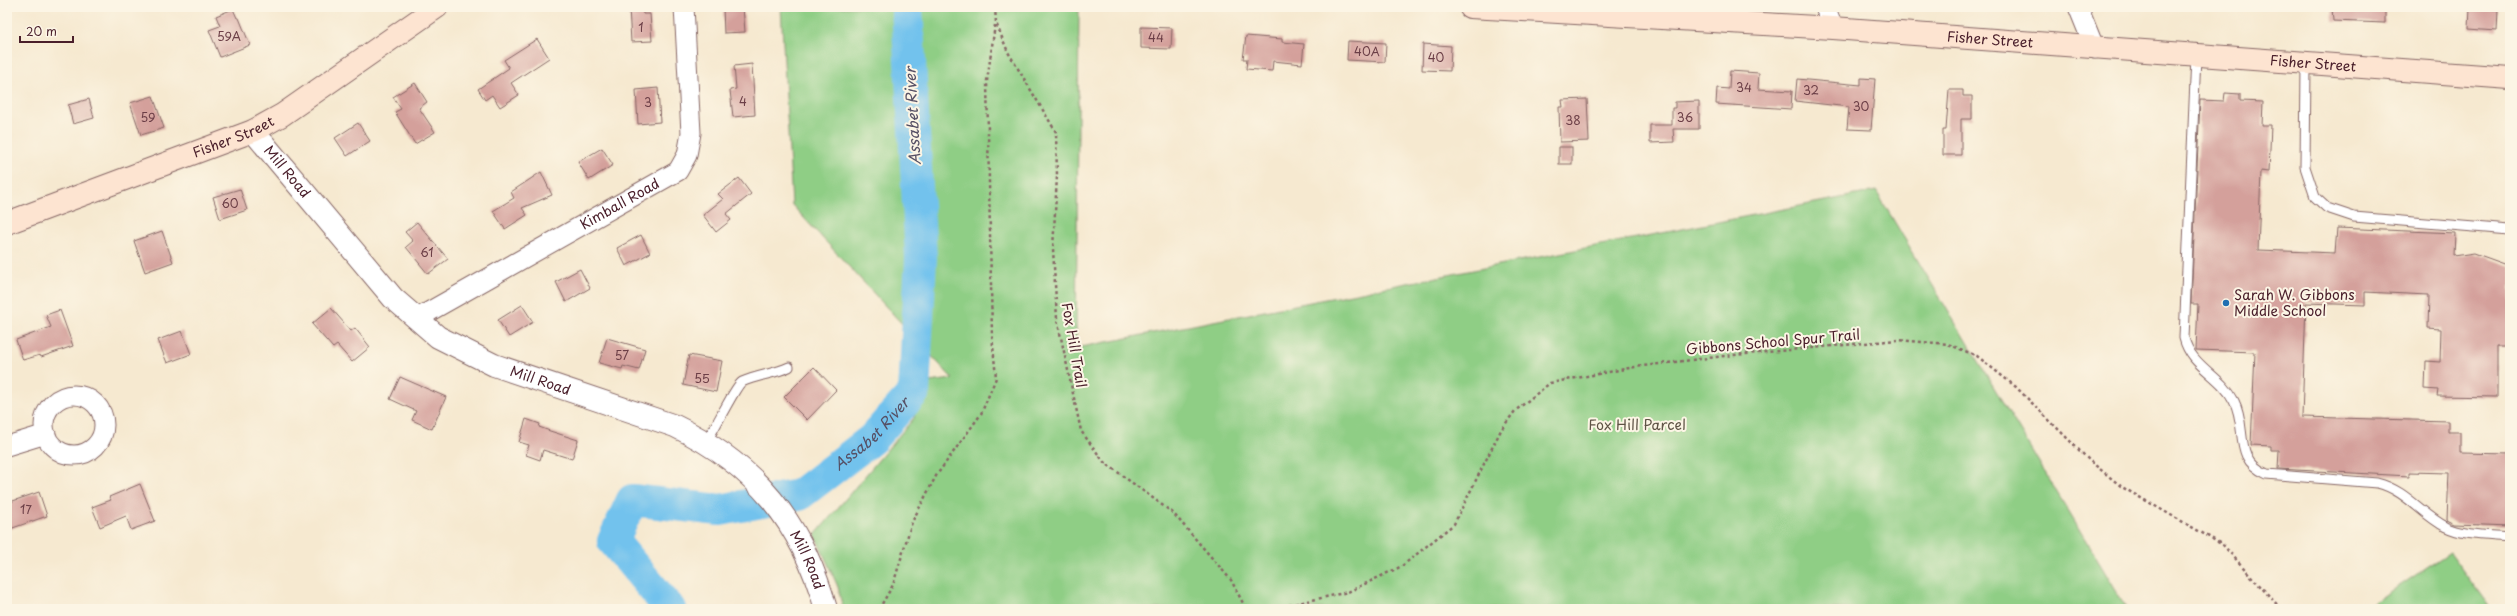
<svg xmlns="http://www.w3.org/2000/svg" width="2517" height="616" font-family="'Playpen Sans',sans-serif">
<style>
.green{fill:#8fce85;stroke:#6c7658}
.lines{fill:none;stroke-linecap:round;stroke-linejoin:round}
.river{stroke:#72c2ed;stroke-width:32}
.building{fill:#d4a09b}
.service-casing{stroke:#866665;stroke-width:11}
.minor-casing{stroke:#866665;stroke-width:21}
.tertiary-casing{stroke:#866665;stroke-width:24}
.secondary-casing{stroke:#866665;stroke-width:24}
.path{stroke:#866665;stroke-width:2.5;stroke-dasharray:3 3;stroke-linecap:butt}
.service{stroke:#fff;stroke-width:9}
.minor{stroke:#fff;stroke-width:19}
.tertiary{stroke:#fff;stroke-width:22}
.secondary{stroke:#fde4d1;stroke-width:22}
.poi-dot{fill:#1f6fb2;stroke:#fcf5e5;stroke-width:1.5}
.labels{text-anchor:middle;stroke-width:4;stroke-linejoin:round;paint-order:stroke}
.number-label{font-size:12px;fill:#6c3f47}
.street-label{font-size:14px;fill:#4a1f2b;stroke:#fcf5e5}
.poi-label{font-size:14px;fill:#4a1f2b;stroke:#fcf5e5;text-anchor:start}
.park-label{font-size:14px;fill:#5f5446;stroke:#fcf5e5}
.water-label{font-size:15px;font-style:italic;fill:#565065;stroke:#fcf5e5}
</style>
<rect width="100%" height="100%" fill="#fcf5e5"/>
<filter id="ink" filterUnits="userSpaceOnUse"><feTurbulence type="fractalNoise" baseFrequency=".025" numOctaves="2"/><feDisplacementMap in="SourceGraphic" scale="8" xChannelSelector="R" yChannelSelector="G"/><feConvolveMatrix kernelMatrix="1 2 1 2 8 2 1 2 1" color-interpolation-filters="sRGB"/></filter>
<filter id="wash" filterUnits="userSpaceOnUse"><feTurbulence type="fractalNoise" baseFrequency=".012" numOctaves="4" result="noise"/><feDisplacementMap in="SourceGraphic" scale="16" xChannelSelector="R" yChannelSelector="G"/><feGaussianBlur stdDeviation="0.9" result="paint"/><feColorMatrix in="noise" values="0 0 0 0 0 0 0 0 0 0 0 0 0 0 0 0 0 1.4 0 .05"/><feComposite in="paint" operator="in"/></filter>
<g filter="url(#wash)">
<rect width="100%" height="100%" fill="#f6e9d0"/>
<g class="green">
<polygon points="781,7 1043,7 1079,9 1076,348 1876,191 2127,609 843,609 838,587 815,535 914,418 921,383 953,379 792,205"/>
<polygon points="2450,552 2492,609 2365,609"/>
</g>
<g class="lines">
<path class="river" id="s1" d="M 670,609 L 613,541 L 632,500 L 720,510 L 799,495 L 872,439 L 914,392 L 921,258 L 907,7"/>
</g>
<g id="blocks">
<g class="building">
<polygon points="629,7 642,7 643,14 650,14 652,41 631,42"/>
<polygon points="723,7 743,7 745,32 724,33"/>
<polygon points="2332,7 2385,7 2385,23 2333,21"/>
<polygon points="2470,8 2498,10 2497,31 2469,29"/>
<polygon points="233,9 237,18 239,18 250,45 220,57 209,30 220,26 216,16"/>
<polygon points="1141,27 1172,28 1171,49 1141,48"/>
<polygon points="1246,36 1282,39 1282,42 1304,44 1302,64 1273,61 1272,71 1246,69 1247,59 1243,59"/>
<polygon points="537,39 549,58 511,83 519,95 500,107 492,95 485,100 478,89 509,68 504,60"/>
<polygon points="1348,41 1386,43 1385,62 1347,60"/>
<polygon points="1423,44 1451,46 1450,71 1422,70"/>
<polygon points="752,64 755,115 733,117 730,90 736,89 734,66"/>
<polygon points="1730,71 1759,73 1758,89 1792,91 1791,109 1716,104 1717,88 1729,89"/>
<polygon points="1861,78 1875,79 1871,130 1847,129 1849,107 1795,101 1797,79 1861,85"/>
<polygon points="415,83 427,102 419,108 435,132 415,144 395,112 401,109 393,97"/>
<polygon points="658,88 660,122 638,124 636,90"/>
<polygon points="1949,90 1963,90 1963,96 1972,96 1972,119 1961,119 1961,155 1943,155 1943,130 1946,130"/>
<polygon points="2225,93 2240,94 2240,101 2263,102 2262,125 2271,125 2269,172 2261,171 2258,250 2335,253 2337,228 2455,233 2454,256 2474,253 2510,266 2510,347 2497,347 2497,397 2437,396 2438,390 2425,389 2426,361 2440,362 2441,329 2428,328 2429,295 2365,292 2365,305 2306,303 2302,417 2448,421 2448,432 2460,432 2460,453 2510,454 2510,526 2455,524 2447,520 2449,473 2409,472 2409,476 2278,469 2279,450 2271,450 2271,446 2251,445 2255,352 2196,350 2198,304 2191,304 2200,100 2224,101"/>
<polygon points="153,96 164,128 141,135 130,103"/>
<polygon points="89,99 94,118 73,124 68,105"/>
<polygon points="1587,99 1589,141 1560,142 1559,107 1563,107 1562,100"/>
<polygon points="1699,101 1699,129 1673,129 1674,142 1650,143 1650,125 1672,125 1672,108 1675,108 1675,102"/>
<polygon points="358,123 370,141 347,156 335,138"/>
<rect x="1559" y="147" width="13" height="17"/>
<polygon points="602,148 613,165 589,180 578,162"/>
<polygon points="541,172 552,195 522,208 527,215 505,229 493,211 514,198 511,192"/>
<polygon points="739,178 751,194 726,214 731,220 716,232 703,215 723,199 718,194"/>
<polygon points="240,189 247,210 220,219 213,197"/>
<polygon points="417,222 448,259 428,274 406,247 413,241 405,232"/>
<polygon points="162,231 173,262 145,272 134,241"/>
<polygon points="641,235 650,253 626,266 617,248"/>
<polygon points="580,269 590,288 566,302 556,282"/>
<polygon points="522,305 533,322 509,337 498,320"/>
<polygon points="331,308 351,331 355,328 370,347 352,362 337,345 333,348 312,324"/>
<polygon points="60,310 73,346 41,357 40,355 23,360 16,340 51,327 46,315"/>
<polygon points="182,331 191,354 167,363 158,340"/>
<polygon points="607,338 645,349 639,370 623,366 622,369 599,363"/>
<polygon points="689,355 722,361 716,392 683,385"/>
<polygon points="814,367 836,390 807,420 784,397"/>
<polygon points="400,377 446,397 432,429 412,420 416,411 390,399"/>
<polygon points="526,419 540,424 539,427 550,431 578,440 572,459 543,450 540,460 526,455 529,445 519,442"/>
<polygon points="140,484 155,521 131,530 126,516 100,527 92,507 111,500 109,497"/>
<polygon points="39,492 47,516 7,530 7,503"/>
</g>
</g>
</g>
<g filter="url(#ink)">
<use href="#blocks" fill-opacity="0" stroke="#866665" stroke-width="1"/>
<g class="lines">
<defs>
<g id="service">
<path d="M 2196,56 L 2184,338 C 2191,367 2221,375 2234,401 C 2248,428 2232,459 2267,474 L 2377,483 C 2406,490 2421,514 2446,527 C 2465,536 2490,535 2510,537"/>
<polyline points="2306,65 2305,167 2315,197 2327,208 2354,217 2510,230"/>
<path d="M 706,442 C 713,432 736,385 742,382 C 757,375 774,374 789,367"/>
</g>
<g id="minor">
<polyline points="1825,7 1833,28"/>
<polyline points="2078,7 2095,49"/>
<path id="s2" d="M 416,319 L 678,171 L 687,155 L 691,133 L 684,7"/>
<circle cx="74" cy="425" r="30"/>
<polyline points="7,446 46,434"/>
</g>
<g id="tertiary">
<path id="s3" d="M 253,131 L 393,298 L 438,337 L 494,365 L 675,426 C 756,465 802,523 826,609"/>
</g>
<g id="secondary">
<path id="s4" d="M 1470,7 L 1833,28 L 2510,78"/>
<path id="s5" d="M 7,223 L 253,131 L 282,115 L 437,7"/>
</g>
</defs>
<use href="#service" class="service-casing"/>
<use href="#minor" class="minor-casing"/>
<use href="#tertiary" class="tertiary-casing"/>
<use href="#secondary" class="secondary-casing"/>
<g class="path">
<polyline points="995,7 996,23 1008,52 1056,132 1057,176 1053,249 1057,319 1081,431 1104,462 1173,513 1231,580 1246,609"/>
<polyline points="879,609 893,585 912,522 936,476 981,414 996,378 992,335 987,81 995,25"/>
<polyline points="1272,609 1348,592 1402,566 1454,524 1501,430 1515,411 1550,383 1635,367 1724,356 1898,340 1948,344 1977,356 2016,387 2090,461 2122,487 2223,545 2281,609"/>
</g>
<use href="#service" class="service"/>
<use href="#minor" class="minor"/>
<use href="#tertiary" class="tertiary"/>
<use href="#secondary" class="secondary"/>
</g>
</g>
<circle class="poi-dot" cx="2226" cy="303" r="4"/>
<g class="labels">
<g class="number-label">
<text x="641" y="32">1</text>
<text x="229" y="41">59A</text>
<text x="1156" y="42">44</text>
<text x="1367" y="56">40A</text>
<text x="1436" y="62">40</text>
<text x="1744" y="92">34</text>
<text x="1811" y="95">32</text>
<text x="743" y="106">4</text>
<text x="648" y="107">3</text>
<text x="1861" y="111">30</text>
<text x="148" y="122">59</text>
<text x="1685" y="122">36</text>
<text x="1573" y="125">38</text>
<text x="230" y="208">60</text>
<text x="427" y="257">61</text>
<text x="622" y="360">57</text>
<text x="702" y="383">55</text>
<text x="26" y="514">17</text>
</g>
<g class="street-label">
<text dy="5" stroke="none"><textPath href="#s4" startOffset="521">Fisher Street</textPath></text>
<text dy="5" stroke="none"><textPath href="#s4" startOffset="845">Fisher Street</textPath></text>
<text dy="5" stroke="none"><textPath href="#s5" startOffset="242">Fisher Street</textPath></text>
<text dy="5" stroke="none"><textPath href="#s3" startOffset="53">Mill Road</textPath></text>
<text dy="5" stroke="none"><textPath href="#s2" startOffset="234">Kimball Road</textPath></text>
<text transform="translate(1773 342) rotate(-5)" y="5">Gibbons School Spur Trail</text>
<text transform="translate(1074 345) rotate(80)" y="5">Fox Hill Trail</text>
<text dy="5" stroke="none"><textPath href="#s3" startOffset="389">Mill Road</textPath></text>
<text dy="5" stroke="none"><textPath href="#s3" startOffset="724">Mill Road</textPath></text>
</g>
<g class="poi-label">
<text x="2234" y="300">Sarah W. Gibbons<tspan x="2234" dy="16">Middle School</tspan></text>
</g>
<g class="park-label">
<text x="1637" y="430">Fox Hill Parcel</text>
</g>
<g class="water-label">
<text transform="translate(913 116) rotate(-93)" y="5">Assabet River</text>
<text dy="5" stroke="none"><textPath href="#s1" startOffset="398">Assabet River</textPath></text>
</g>
</g>
<rect width="2517" height="616" fill="none" stroke="#fcf5e5" stroke-width="24"/>
<path d="M20 36v6h53v-6" fill="none" stroke="#4a1f2b" stroke-width="2"/>
<text x="26" y="36" font-size="12" fill="#4a1f2b" stroke="#fcf5e5" stroke-width="3" paint-order="stroke">20 m</text>
</svg>
